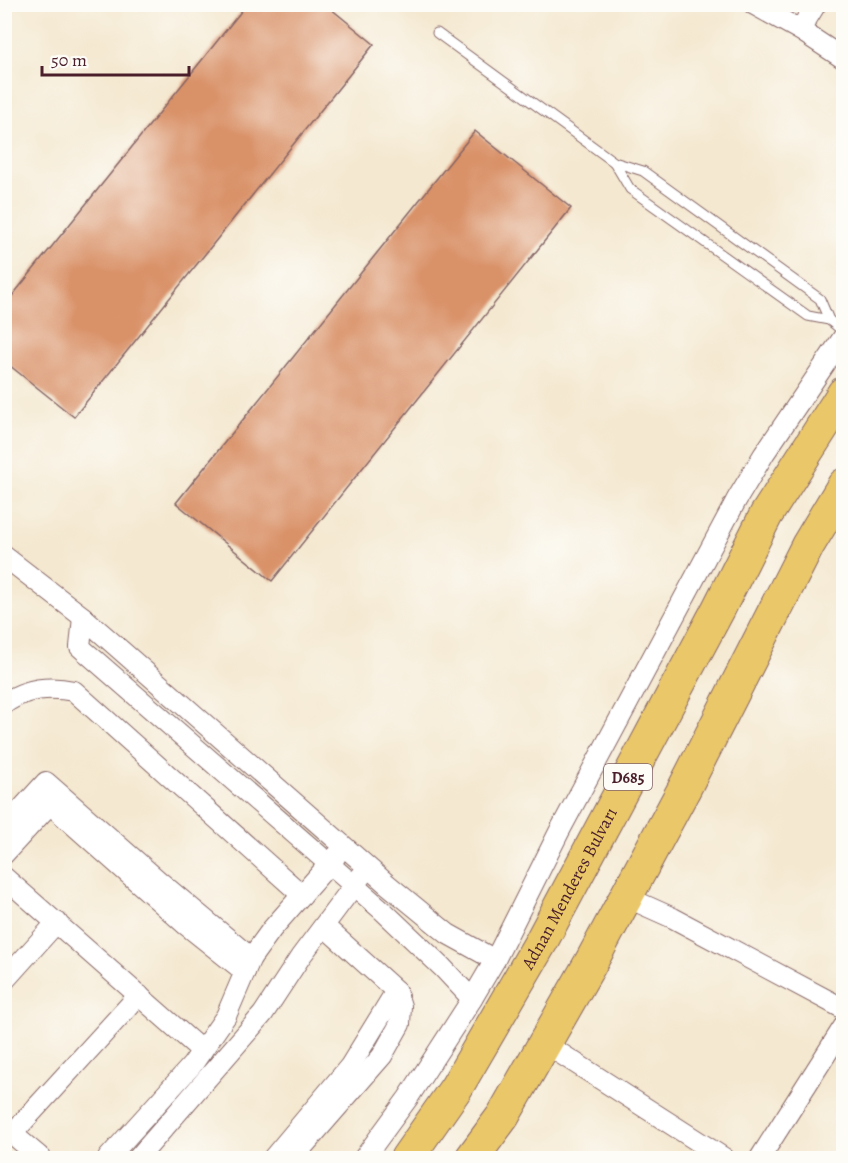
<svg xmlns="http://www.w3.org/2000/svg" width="848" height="1163" font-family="Alegreya,serif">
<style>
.building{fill:#d99168}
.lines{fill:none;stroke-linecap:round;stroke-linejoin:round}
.lane-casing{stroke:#866565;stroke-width:11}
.street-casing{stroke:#866565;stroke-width:22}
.highway-casing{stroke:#866565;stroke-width:35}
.lane{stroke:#fff;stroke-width:9}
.street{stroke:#fff;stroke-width:20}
.highway{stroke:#eac769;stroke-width:33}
.labels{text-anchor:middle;stroke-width:4.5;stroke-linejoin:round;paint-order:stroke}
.shield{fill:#fdfcf7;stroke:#806168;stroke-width:1.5}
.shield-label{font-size:16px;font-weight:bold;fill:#4a1f2b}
.street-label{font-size:18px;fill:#4a1f2b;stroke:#fdfcf7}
</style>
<rect width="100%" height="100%" fill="#fdfcf7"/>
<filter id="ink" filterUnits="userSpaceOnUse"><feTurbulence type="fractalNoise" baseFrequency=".0167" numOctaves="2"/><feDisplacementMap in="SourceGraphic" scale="12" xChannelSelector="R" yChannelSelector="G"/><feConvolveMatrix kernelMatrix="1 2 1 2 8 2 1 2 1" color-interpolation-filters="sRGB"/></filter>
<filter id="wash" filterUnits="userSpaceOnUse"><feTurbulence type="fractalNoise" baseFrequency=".008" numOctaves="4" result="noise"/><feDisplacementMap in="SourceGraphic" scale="24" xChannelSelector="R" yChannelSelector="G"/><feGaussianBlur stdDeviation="1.35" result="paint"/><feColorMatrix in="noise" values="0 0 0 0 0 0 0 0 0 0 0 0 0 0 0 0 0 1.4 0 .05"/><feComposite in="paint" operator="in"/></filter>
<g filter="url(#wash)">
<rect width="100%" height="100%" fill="#f4e8d0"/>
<g id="blocks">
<g class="building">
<polygon points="247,4 325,4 374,44 74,417 4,361 4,306"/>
<polygon points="475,131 571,208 272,581 176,503"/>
</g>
</g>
</g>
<g filter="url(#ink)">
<use href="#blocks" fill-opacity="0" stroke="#866565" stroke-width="1.5"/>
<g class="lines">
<defs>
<g id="lane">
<polyline points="437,33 614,162 643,171 820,299 829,320 844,332"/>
<polyline points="614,162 630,189 808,316 829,320"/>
</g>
<g id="street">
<polyline points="753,4 800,30 844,59"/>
<polyline points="800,30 816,4"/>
<polyline points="4,556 83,617 387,884 448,934 495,960"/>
<polyline points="83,617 80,647 382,910 442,967 472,999"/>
<path d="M 4,704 C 25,688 49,686 74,691 L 302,895"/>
<polyline points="4,828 46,782 160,882 251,958 272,929 336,856"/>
<polyline points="4,854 50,804 186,925 245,972"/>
<polyline points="4,877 202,1051"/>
<polyline points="626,897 673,918 844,1009"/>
<polyline points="4,981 57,922"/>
<polyline points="544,1043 724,1158"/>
<polyline points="4,1127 41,1158"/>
<polyline points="12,1134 139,995"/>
<polyline points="108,1158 192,1065 226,1016 250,960"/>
<polyline points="138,1158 263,1014 301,956 361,876"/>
<polyline points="273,1158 350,1066 396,991"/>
<polyline points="293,1158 382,1056 400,1024 401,1006 396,991 324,926"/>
<polyline points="364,1158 408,1098 472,999 495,960 559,832 737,499 764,454 844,336"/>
<polyline points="760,1158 844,1026"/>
</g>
<g id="highway">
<path id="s1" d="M 407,1158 L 456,1088 L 541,942 L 719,608 L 766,515 L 844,393"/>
<polyline points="472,1158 503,1116 590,964 684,789 808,545 844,485"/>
</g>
</defs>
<use href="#lane" class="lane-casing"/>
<use href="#street" class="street-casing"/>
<use href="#highway" class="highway-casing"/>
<use href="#lane" class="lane"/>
<use href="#street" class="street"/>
<use href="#highway" class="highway"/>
</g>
</g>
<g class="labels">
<rect class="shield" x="604" y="764" width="48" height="26" rx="4.5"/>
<g class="shield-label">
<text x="628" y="783">D685</text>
</g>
<g class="street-label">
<text dy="6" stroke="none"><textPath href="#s1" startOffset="315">Adnan Menderes Bulvarı</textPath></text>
</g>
</g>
<rect width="848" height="1163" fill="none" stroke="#fdfcf7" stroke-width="24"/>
<path d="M42 66v9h147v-9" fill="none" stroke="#4a1f2b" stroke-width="3"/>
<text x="51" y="66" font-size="18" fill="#4a1f2b" stroke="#fdfcf7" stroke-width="4.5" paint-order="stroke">50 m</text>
</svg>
